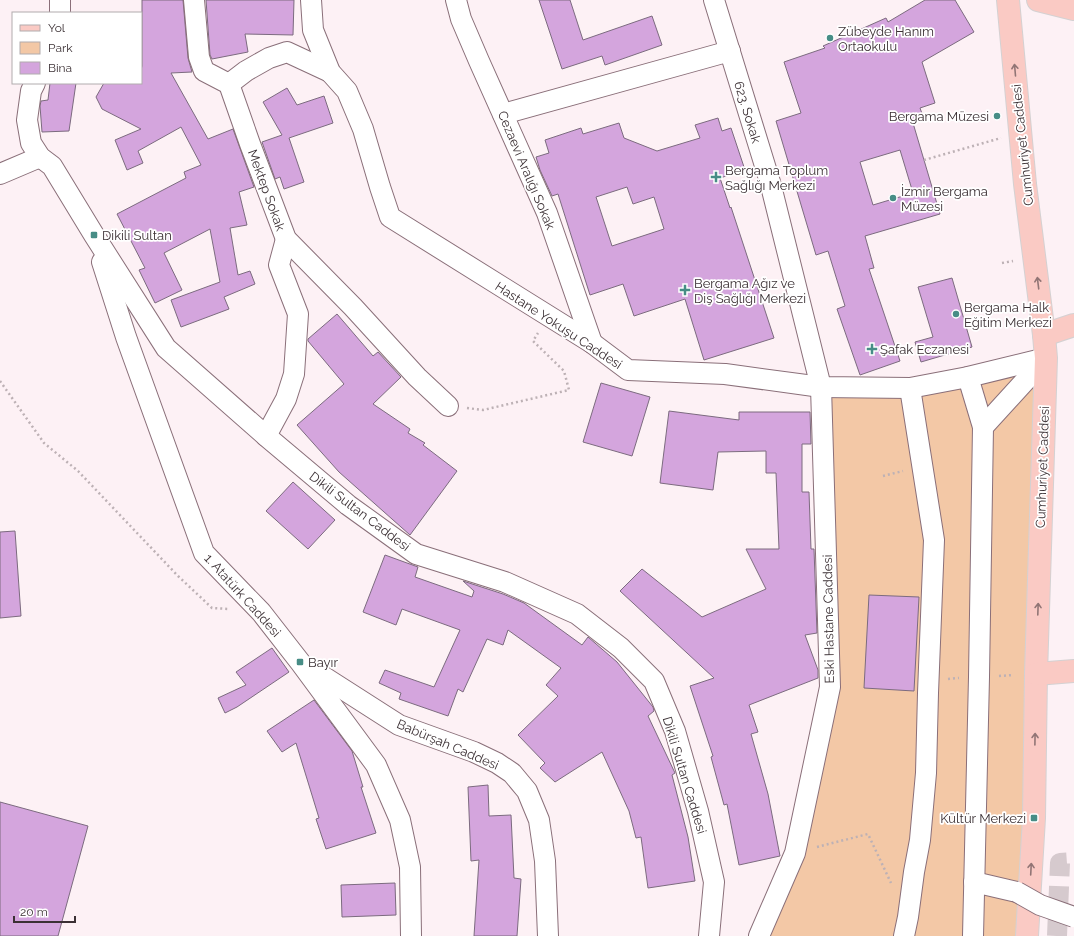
<svg xmlns="http://www.w3.org/2000/svg" width="1074" height="936" font-family="Raleway,sans-serif">
<style>
.green{fill:#f3c8a6}
.building{fill:#d4a5dd;stroke:#7c6b7f;fill-rule:evenodd}
.lines{fill:none;stroke-linecap:round;stroke-linejoin:round}
.minor-tunnel{stroke:#d6cace;stroke-width:20;stroke-dasharray:20 10;stroke-linecap:butt}
.minor-casing{stroke:#8a6f79;stroke-width:22}
.major-casing{stroke:#d4d1d2;stroke-width:24}
.path{stroke:#bdb1b5;stroke-width:2.5;stroke-dasharray:2 3;stroke-linecap:butt}
.minor{stroke:#fff;stroke-width:20}
.major{stroke:#facac4;stroke-width:22}
.minor-bridge-casing{stroke:#8a6f79;stroke-width:22;stroke-linecap:butt}
.minor-bridge{stroke:#fff;stroke-width:20}
.oneway{stroke:#917575}
.poi-dot{fill:#478d86;stroke:#fff;stroke-width:1.5}
.labels{text-anchor:middle;stroke-width:3.5;stroke-linejoin:round;paint-order:stroke}
.poi-label{font-size:13px;fill:#3b3034;stroke:#fff;text-anchor:start}
.street-label{font-size:13px;fill:#3b3034;stroke:#fff}
</style>
<rect width="100%" height="100%" fill="#fdf1f5"/>
<polygon class="green" points="1046,358 1027,936 759,936 795,853 830,687 821,387 910,388"/>
<g class="building">
<polygon points="142,0 183,0 188,58 192,72 171,73 208,139 233,129 254,187 239,192 247,225 230,228 238,275 250,271 255,284 224,297 229,309 181,327 171,300 220,282 210,229 164,253 182,290 155,303 139,270 145,268 117,214 186,178 184,172 201,165 181,127 138,151 143,163 127,170 115,140 141,129 102,109 96,97 104,83 141,83 141,70 142,66"/>
<polygon points="206,0 294,0 293,35 245,34 248,52 212,59 210,55"/>
<polygon points="539,0 570,0 583,40 652,16 662,45 605,65 602,56 562,69"/>
<path d="M 925,0 L 955,0 L 974,32 L 922,62 L 935,103 L 920,108 L 924,119 L 913,123 L 940,214 L 865,236 L 874,268 L 869,269 L 900,361 L 860,375 L 837,309 L 845,306 L 828,251 L 816,255 L 776,121 L 801,113 L 784,62 L 825,48 L 823,46 L 886,18 L 888,22 ZM 900,150 L 913,193 L 873,205 L 860,162 Z"/>
<polygon points="50,83 76,83 69,131 42,132 40,106 41,101 48,100"/>
<polygon points="287,88 297,105 324,96 333,123 289,138 304,182 284,189 280,177 275,179 262,142 282,135 263,102"/>
<path d="M 718,118 L 722,131 L 731,128 L 745,170 L 720,178 L 730,208 L 731,207 L 774,338 L 704,360 L 685,299 L 634,316 L 623,284 L 590,295 L 558,194 L 552,196 L 540,170 L 536,157 L 549,153 L 545,140 L 581,128 L 583,134 L 619,123 L 624,138 L 657,151 L 700,138 L 695,125 ZM 627,187 L 633,204 L 654,197 L 664,229 L 612,246 L 596,197 Z"/>
<polygon points="952,278 972,347 921,362 915,342 933,337 918,287"/>
<polygon points="337,314 373,356 378,352 401,377 373,404 410,429 408,433 425,443 423,445 457,471 410,535 339,472 297,425 344,384 308,341 308,339"/>
<polygon points="601,383 650,397 632,456 583,442"/>
<polygon points="669,411 739,420 739,412 810,412 811,444 802,444 802,492 809,492 811,549 814,549 817,633 805,635 818,670 818,678 749,705 758,732 751,734 768,794 780,856 739,865 727,804 724,805 711,757 713,756 690,686 714,678 620,591 642,569 702,617 766,589 746,549 779,549 776,473 766,473 766,451 718,452 713,490 660,483"/>
<polygon points="293,482 335,520 308,549 266,511"/>
<polygon points="15,531 21,616 0,618 0,532"/>
<polygon points="385,555 418,567 415,577 472,597 474,591 463,581 503,594 524,603 582,645 588,637 617,662 653,707 654,711 648,716 675,773 672,775 688,837 695,881 648,888 641,837 636,838 629,811 602,752 555,782 540,768 545,763 518,735 558,696 546,685 561,668 508,630 503,645 487,639 463,692 458,689 448,716 399,699 401,693 379,683 385,670 434,687 460,630 402,609 396,625 363,612"/>
<polygon points="869,595 919,597 914,691 864,688"/>
<polygon points="272,648 289,672 237,707 225,713 218,698 246,685 236,672"/>
<polygon points="314,700 352,751 363,787 361,787 376,833 326,849 316,819 319,818 296,743 282,752 267,731"/>
<polygon points="488,785 489,816 511,815 514,878 521,879 517,936 474,936 479,860 471,861 468,787"/>
<polygon points="0,802 88,826 58,936 0,936"/>
<polygon points="395,883 396,915 342,917 341,885"/>
</g>
<g class="lines">
<polyline class="minor-tunnel" points="1057,936 1060,863 1074,862"/>
<defs>
<g id="minor">
<polyline points="194,0 199,57 204,71 229,84 250,144 286,239 353,307 417,377 448,406"/>
<polyline points="311,0 313,30 330,72 347,91 363,129 380,187 390,217 592,343 628,370 725,374 821,387 910,388 968,377 1046,358"/>
<polyline points="456,0 461,19 479,61 547,213 592,343"/>
<polyline points="714,0 770,182 821,387 830,687 795,853 759,936"/>
<polyline points="60,13 60,0"/>
<polyline points="35,83 31,91 27,120 31,143 40,157 52,166 94,235 166,348 266,436 348,505 416,554 505,582 577,614 621,648 654,681 675,731 698,811 714,882 709,936"/>
<polyline points="229,84 246,71 269,58 287,52 330,72"/>
<polyline points="503,114 730,51"/>
<polyline points="0,174 40,157"/>
<polyline points="102,262 126,337 204,553 261,612 300,662 376,765 400,820 410,867 411,936"/>
<polyline points="968,377 983,427"/>
<polyline points="266,436 286,399 294,374 298,314 279,265 286,239"/>
<polyline points="310,668 399,725 474,752 497,763 512,773 527,791 539,820 545,861 548,936"/>
<polyline points="974,882 1017,892"/>
<polyline points="904,936 908,917 914,872 920,840 926,773 928,693 934,540 910,388"/>
<polyline points="973,936 979,677 983,427 1046,358"/>
</g>
<g id="major">
<polyline points="1008,0 1025,184 1044,335 1046,358 1036,674 1034,818 1027,936"/>
<polyline points="1038,0 1074,9"/>
<polyline points="1044,335 1074,325"/>
<polyline points="1036,674 1074,671"/>
</g>
</defs>
<use href="#minor" class="minor-casing"/>
<use href="#major" class="major-casing"/>
<g class="path">
<polyline points="924,160 1001,138"/>
<polyline points="1002,263 1013,261"/>
<polyline points="0,381 44,443 78,471 178,576 212,608 229,609"/>
<polyline points="467,408 483,410 569,390 564,371 533,341 538,333"/>
<polyline points="883,476 903,471"/>
<polyline points="999,676 1013,675"/>
<polyline points="948,679 959,678"/>
<polyline points="817,847 868,834 891,883"/>
</g>
<use href="#minor" class="minor"/>
<use href="#major" class="major"/>
<defs>
<polyline id="minor-bridge" points="1017,892 1040,905 1074,917"/>
</defs>
<use href="#minor-bridge" class="minor-bridge-casing"/>
<use href="#minor-bridge" class="minor-bridge"/>
</g>
<defs><path id="oneway-shaft" d="M-6 0H5M1.5-3L5.5 0L1.5 3" fill="none" stroke-width="1.6" stroke-linecap="round" stroke-linejoin="round"/></defs>
<g class="oneway">
<use href="#oneway-shaft" transform="translate(1015 70) rotate(-95)"/>
<use href="#oneway-shaft" transform="translate(1038 283) rotate(-97)"/>
<use href="#oneway-shaft" transform="translate(1038 609) rotate(-88)"/>
<use href="#oneway-shaft" transform="translate(1035 739) rotate(-89)"/>
<use href="#oneway-shaft" transform="translate(1031 869) rotate(-87)"/>
</g>
<g class="poi-dot">
<circle cx="830" cy="38" r="4"/>
<circle cx="997" cy="116" r="4"/>
<path d="M714 171h4v4h4v4h-4v4h-4v-4h-4v-4h4z"/>
<circle cx="893" cy="198" r="4"/>
<rect x="90" y="231" width="8" height="8" rx="2"/>
<path d="M683 284h4v4h4v4h-4v4h-4v-4h-4v-4h4z"/>
<circle cx="956" cy="314" r="4"/>
<path d="M870 343h4v4h4v4h-4v4h-4v-4h-4v-4h4z"/>
<rect x="296" y="658" width="8" height="8" rx="2"/>
<rect x="1030" y="814" width="8" height="8" rx="2"/>
</g>
<g class="labels">
<g class="poi-label">
<text x="838" y="36">Zübeyde Hanım<tspan x="838" dy="15">Ortaokulu</tspan></text>
<text x="989" y="121" text-anchor="end">Bergama Müzesi</text>
<text x="725" y="175">Bergama Toplum<tspan x="725" dy="15">Sağlığı Merkezi</tspan></text>
<text x="901" y="196">İzmir Bergama<tspan x="901" dy="15">Müzesi</tspan></text>
<text x="102" y="240">Dikili Sultan</text>
<text x="694" y="288">Bergama Ağız ve<tspan x="694" dy="15">Diş Sağlığı Merkezi</tspan></text>
<text x="964" y="312">Bergama Halk<tspan x="964" dy="15">Eğitim Merkezi</tspan></text>
<text x="880" y="354">Şafak Eczanesi</text>
<text x="308" y="667">Bayır</text>
<text x="1026" y="823" text-anchor="end">Kültür Merkezi</text>
</g>
<g class="street-label">
<text transform="translate(748 112) rotate(73)" y="5">623. Sokak</text>
<text transform="translate(1022 145) rotate(-96)" y="5">Cumhuriyet Caddesi</text>
<text transform="translate(527 170) rotate(67)" y="5">Cezaevi Aralığı Sokak</text>
<text transform="translate(267 190) rotate(70)" y="5">Mektep Sokak</text>
<text transform="translate(559 325) rotate(33)" y="5">Hastane Yokuşu Caddesi</text>
<text transform="translate(1042 467) rotate(-88)" y="5">Cumhuriyet Caddesi</text>
<text transform="translate(360 511) rotate(37)" y="5">Dikili Sultan Caddesi</text>
<text transform="translate(243 595) rotate(48)" y="5">1. Atatürk Caddesi</text>
<text transform="translate(828 619) rotate(-91)" y="5">Eski Hastane Caddesi</text>
<text transform="translate(448 744) rotate(23)" y="5">Babürşah Caddesi</text>
<text transform="translate(685 775) rotate(73)" y="5">Dikili Sultan Caddesi</text>
</g>
</g>
<rect x="12" y="12" width="130" height="72" fill="#ffffff" stroke="#b1acae"/>
<rect x="20" y="25" width="20" height="6" fill="#facac4" stroke="#b1acae"/>
<text x="48" y="32" font-size="12" fill="#3b3034">Yol</text>
<rect x="20" y="42" width="20" height="12" fill="#f3c8a6" stroke="#b1acae"/>
<text x="48" y="52" font-size="12" fill="#3b3034">Park</text>
<rect x="20" y="62" width="20" height="12" fill="#d4a5dd" stroke="#b1acae"/>
<text x="48" y="72" font-size="12" fill="#3b3034">Bina</text>
<path d="M14 916v6h61v-6" fill="none" stroke="#3b3034" stroke-width="2"/>
<text x="20" y="916" font-size="12" fill="#3b3034" stroke="#ffffff" stroke-width="3" paint-order="stroke">20 m</text>
</svg>
